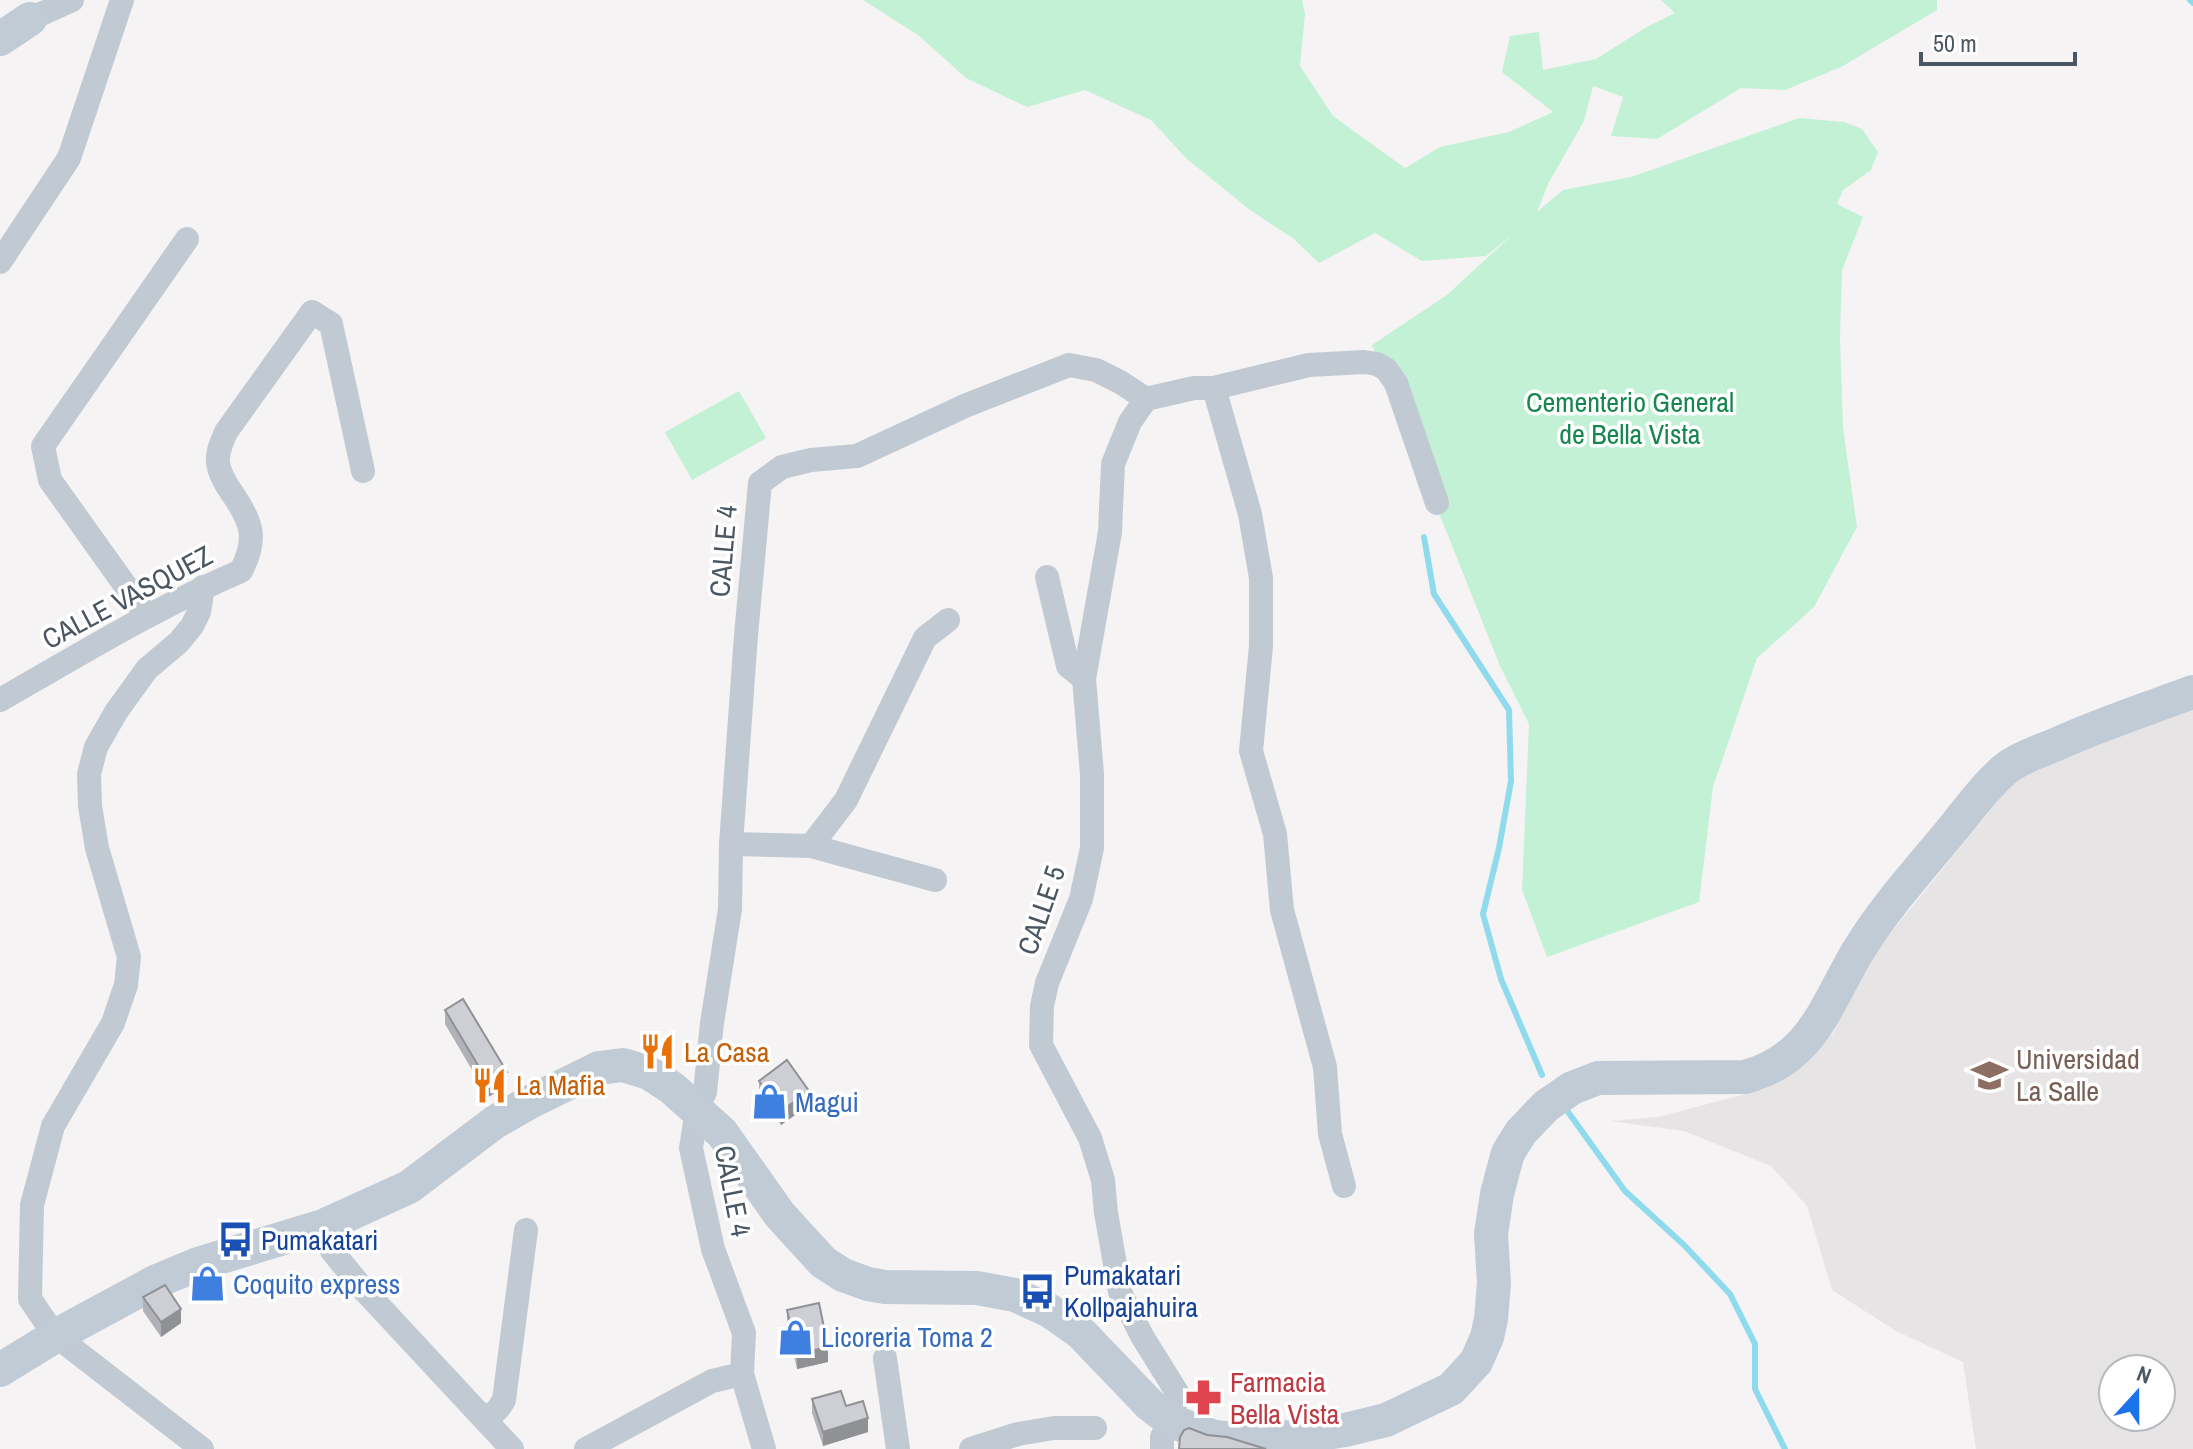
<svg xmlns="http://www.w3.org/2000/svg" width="2193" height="1449" font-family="'Archivo Narrow',sans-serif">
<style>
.education{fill:#e6e4e5;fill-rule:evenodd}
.green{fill:#c3f1d5}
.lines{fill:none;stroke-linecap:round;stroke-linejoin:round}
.stream{stroke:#90daee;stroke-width:6}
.minor{stroke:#c1cad2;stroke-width:24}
.secondary{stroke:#c1cbd6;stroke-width:34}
.wall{fill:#b0b2b7}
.shaded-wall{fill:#909195}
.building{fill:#cdcfd5;stroke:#909195;stroke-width:2}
.labels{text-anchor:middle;stroke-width:7;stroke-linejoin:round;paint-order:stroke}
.park-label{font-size:28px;fill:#17864f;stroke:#fff}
.street-label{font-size:28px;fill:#4a5661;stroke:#fff}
.food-label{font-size:28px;fill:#c56008;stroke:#fff;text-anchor:start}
.education-label{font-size:28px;fill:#785e54;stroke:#fff;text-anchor:start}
.shop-label{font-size:28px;fill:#366cbe;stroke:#fff;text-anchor:start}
.transit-label{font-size:28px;fill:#164399;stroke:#fff;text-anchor:start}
.health-label{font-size:28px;fill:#be3a42;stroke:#fff;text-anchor:start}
</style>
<rect width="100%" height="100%" fill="#f5f3f3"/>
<path class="education" d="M 2193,710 L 2193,1449 L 1976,1449 L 1963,1362 L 1896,1331 L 1832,1290 L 1807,1206 L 1771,1166 L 1684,1131 L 1610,1121 L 1658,1117 L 1768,1088 L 1806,1061 L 1833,1033 L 1872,956 L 2011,785 L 2021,777 L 2119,737 ZM 2113,1369 L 2161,1369 L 2161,1417 L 2113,1417 Z"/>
<g class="green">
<polygon points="863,0 1302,0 1305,14 1300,66 1333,116 1405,168 1440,147 1509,132 1553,112 1502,72 1510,36 1539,32 1543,70 1596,59 1645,28 1675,13 1661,0 1937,0 1937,10 1841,67 1785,90 1741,88 1657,139 1611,136 1623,97 1593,86 1584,121 1548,184 1537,212 1563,190 1631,177 1799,118 1844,122 1862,129 1878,152 1871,170 1843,190 1837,204 1863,217 1842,270 1840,337 1843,428 1857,527 1814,607 1757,658 1713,787 1699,902 1547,957 1522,890 1529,724 1500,666 1372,345 1447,295 1513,234 1486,256 1422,261 1375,233 1319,263 1294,239 1250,210 1186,158 1151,120 1085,90 1027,107 966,78 918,35"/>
<polygon points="739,391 766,438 692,480 665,432"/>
</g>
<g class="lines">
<g class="stream">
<polyline points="2190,0 2193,3"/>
<polyline points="1424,537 1434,594 1509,710 1511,781 1499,848 1483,914 1501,979 1542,1075"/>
<polyline points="1563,1105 1625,1191 1684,1245 1730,1294 1755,1344 1755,1389 1785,1449"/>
</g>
<g class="minor">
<polyline points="30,19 72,0"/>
<polyline points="0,262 69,158 122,0"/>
<polyline points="1214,388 1250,514 1261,578 1261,646 1251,751 1275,834 1282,910 1325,1067 1330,1134 1344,1186"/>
<polyline points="1146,399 1130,422 1113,464 1110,532 1084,679 1092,774 1092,848 1081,899 1047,983 1042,1006 1041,1045 1090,1138 1103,1180 1106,1213 1120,1292 1142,1336 1178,1394 1171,1421 1162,1437 1162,1449"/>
<polyline points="1047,577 1068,666 1084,679"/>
<polyline points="147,616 50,480 43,446 187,239"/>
<path d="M 0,700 C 79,655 157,607 241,571 C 257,540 253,524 234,496 C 227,486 219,474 218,462 C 217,451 222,442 226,432 L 312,312 L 331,324 L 363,471"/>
<polyline points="731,844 811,846 935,880"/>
<polyline points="811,846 846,800 925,638 948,620"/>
<polyline points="323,1226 332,1251 364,1290 512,1449"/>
<polyline points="885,1358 898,1449"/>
<polyline points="486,1420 498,1409 504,1400 526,1230"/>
<polyline points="202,1449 69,1346 47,1324 30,1299 32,1205 53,1126 113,1023 126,985 129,957 97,848 90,806 89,774 96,747 116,712 147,669 179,642 192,626 199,612 203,587"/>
<polyline points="586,1449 712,1381 742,1374"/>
<polyline points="764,1449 742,1374 744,1333 713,1249 691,1148 697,1110 705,1092 712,1023 730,909 731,844 746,635 760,483 782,467 811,460 857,456 967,405 1069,365 1096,370 1120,382 1146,399 1194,388 1214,388 1309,365 1364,362 1377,364 1386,369 1396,383 1437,503"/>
<polyline points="971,1449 1018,1434 1054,1428 1095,1428"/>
</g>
<g class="secondary">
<polyline points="0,39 30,19"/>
<path d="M 0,1370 L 57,1335 L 155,1282 L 198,1264 L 323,1226 L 409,1187 L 495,1122 L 530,1102 L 599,1068 L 623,1065 L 649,1073 L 672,1088 L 722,1133 L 780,1215 L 823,1262 L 843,1275 L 868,1284 L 885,1287 L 977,1288 L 1015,1295 L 1050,1311 L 1080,1332 L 1149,1404 L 1171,1421 L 1214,1437 L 1244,1440 L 1308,1436 L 1345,1430 L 1386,1420 L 1451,1389 L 1476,1362 L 1487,1337 L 1491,1319 L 1494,1283 L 1491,1234 L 1497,1194 L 1503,1171 L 1508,1153 L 1521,1132 L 1546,1106 L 1572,1088 L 1598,1078 L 1745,1077 C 1813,1059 1826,1004 1858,951 C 1884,908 1919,870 1951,831 C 1966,813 1989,781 2008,767 C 2021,757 2041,751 2057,744 C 2101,724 2147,709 2193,692"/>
</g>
</g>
<g class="wall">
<polygon points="445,1010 507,1086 488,1097 445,1024"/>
<polygon points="759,1081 809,1105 781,1125 759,1095"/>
<polygon points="143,1297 181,1323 161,1337 143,1311"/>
<polygon points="787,1310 828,1362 797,1369 787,1324"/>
<polygon points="812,1399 846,1406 868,1432 823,1446 812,1413"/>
</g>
<g class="shaded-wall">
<polygon points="507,1072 507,1086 488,1097 488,1082"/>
<polygon points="809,1091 809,1105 781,1125 781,1111"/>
<polygon points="181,1309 181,1323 161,1337 161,1322"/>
<polygon points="828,1347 828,1362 797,1369 797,1354"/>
<polygon points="868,1418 868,1432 823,1446 823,1432"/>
</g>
<g class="building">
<polygon points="463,999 507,1072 488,1082 445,1010"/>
<polygon points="787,1060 809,1091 781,1111 759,1081"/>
<polygon points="165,1285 181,1309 161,1322 143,1297"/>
<polygon points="819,1303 828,1347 797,1354 787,1310"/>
<polygon points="841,1391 846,1406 863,1401 868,1418 823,1432 812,1399"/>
<polygon points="1189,1428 1207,1435 1227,1437 1266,1449 1179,1449 1180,1437 1184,1430"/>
</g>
<defs>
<symbol id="restaurant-bare" viewBox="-9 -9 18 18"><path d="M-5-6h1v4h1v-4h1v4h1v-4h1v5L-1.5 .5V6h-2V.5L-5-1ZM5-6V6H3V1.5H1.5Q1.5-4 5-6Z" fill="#e8710a" stroke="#fff" stroke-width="2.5" paint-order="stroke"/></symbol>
<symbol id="university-bare" viewBox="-9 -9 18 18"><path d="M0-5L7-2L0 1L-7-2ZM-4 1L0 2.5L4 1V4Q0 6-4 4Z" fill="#8d6e63" stroke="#fff" stroke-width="2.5" paint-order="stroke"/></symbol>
<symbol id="shop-bare" viewBox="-9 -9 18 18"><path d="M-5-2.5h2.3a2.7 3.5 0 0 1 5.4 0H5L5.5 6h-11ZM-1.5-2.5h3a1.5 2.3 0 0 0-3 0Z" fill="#3f7fe0" stroke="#fff" stroke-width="2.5" paint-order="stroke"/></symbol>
<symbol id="bus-bare" viewBox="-9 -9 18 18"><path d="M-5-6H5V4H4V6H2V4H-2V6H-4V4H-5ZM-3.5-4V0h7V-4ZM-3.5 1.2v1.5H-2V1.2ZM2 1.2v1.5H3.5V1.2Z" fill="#1a4fb4" stroke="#fff" stroke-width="2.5" paint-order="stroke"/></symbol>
<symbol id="pharmacy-bare" viewBox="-9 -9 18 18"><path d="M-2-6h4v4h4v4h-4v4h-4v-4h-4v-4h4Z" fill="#e0444e" stroke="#fff" stroke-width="2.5" paint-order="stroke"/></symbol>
</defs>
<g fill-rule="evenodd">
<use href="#restaurant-bare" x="632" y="1026" width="51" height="51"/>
<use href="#university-bare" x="1964" y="1050" width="51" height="51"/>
<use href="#restaurant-bare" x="464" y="1060" width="51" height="51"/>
<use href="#shop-bare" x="744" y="1076" width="51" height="51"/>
<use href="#bus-bare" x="210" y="1214" width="51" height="51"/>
<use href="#shop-bare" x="182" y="1258" width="51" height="51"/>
<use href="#bus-bare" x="1012" y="1266" width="51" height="51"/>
<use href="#shop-bare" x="770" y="1312" width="51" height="51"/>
<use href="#pharmacy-bare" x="1178" y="1372" width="51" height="51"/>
</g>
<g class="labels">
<g class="park-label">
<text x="1630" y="412">Cementerio General<tspan x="1630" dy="32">de Bella Vista</tspan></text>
</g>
<g class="street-label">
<text transform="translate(723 551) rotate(-85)" y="10">CALLE 4</text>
<text transform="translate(127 597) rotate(-28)" y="10">CALLE VASQUEZ</text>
<text transform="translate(1041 910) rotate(-71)" y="10">CALLE 5</text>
<text transform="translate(733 1191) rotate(79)" y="10">CALLE 4</text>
</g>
<g class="food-label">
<text x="684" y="1062">La Casa</text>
<text x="516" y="1095">La Mafia</text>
</g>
<g class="education-label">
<text x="2016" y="1069">Universidad<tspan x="2016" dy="32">La Salle</tspan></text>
</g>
<g class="shop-label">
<text x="795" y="1112">Magui</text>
<text x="233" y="1294">Coquito express</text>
<text x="821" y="1347">Licoreria Toma 2</text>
</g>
<g class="transit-label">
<text x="261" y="1250">Pumakatari</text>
<text x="1064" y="1285">Pumakatari<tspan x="1064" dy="32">Kollpajahuira</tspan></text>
</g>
<g class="health-label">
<text x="1230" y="1392">Farmacia<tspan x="1230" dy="32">Bella Vista</tspan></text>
</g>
</g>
<g transform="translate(2137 1393) rotate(21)"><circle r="38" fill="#ffffff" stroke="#b7bbc0" stroke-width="2"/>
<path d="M0-6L14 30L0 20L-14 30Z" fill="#1a73e8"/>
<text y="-12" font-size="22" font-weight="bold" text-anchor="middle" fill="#4a5661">N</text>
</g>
<path d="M1921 52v12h154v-12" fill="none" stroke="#4a5661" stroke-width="4"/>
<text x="1933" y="52" font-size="24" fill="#4a5661" stroke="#ffffff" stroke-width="6" paint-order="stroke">50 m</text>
</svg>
